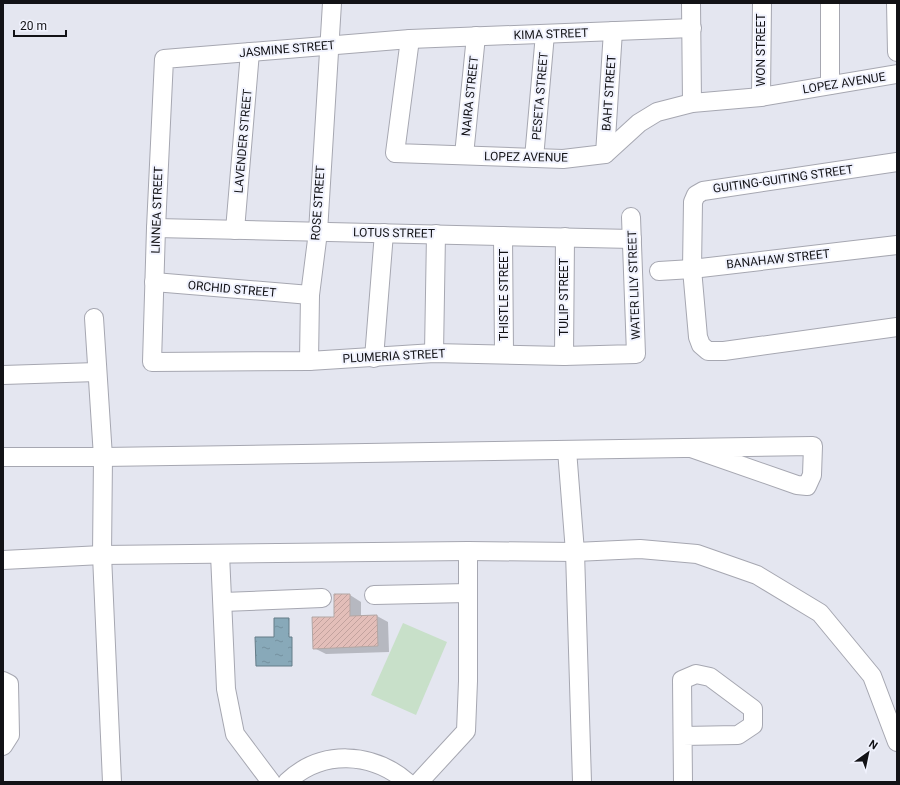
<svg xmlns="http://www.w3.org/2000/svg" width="900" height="785" font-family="Roboto,sans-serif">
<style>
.green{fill:#c8e0c9}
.water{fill:url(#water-ripples);stroke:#657c88}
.shadow{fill:#0003}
.building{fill:url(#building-hatch);stroke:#b3a7a5}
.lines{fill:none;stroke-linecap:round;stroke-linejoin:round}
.minor-casing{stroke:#a6a7b1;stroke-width:20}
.minor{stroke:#fff;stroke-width:18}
.labels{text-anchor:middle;stroke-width:4;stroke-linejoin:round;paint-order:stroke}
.street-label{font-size:12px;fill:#121216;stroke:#f1f3fe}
</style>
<defs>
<pattern id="water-ripples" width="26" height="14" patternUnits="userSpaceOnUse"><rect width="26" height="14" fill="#88a9b9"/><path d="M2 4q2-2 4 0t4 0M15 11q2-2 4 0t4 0" fill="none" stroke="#74909e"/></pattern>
<pattern id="building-hatch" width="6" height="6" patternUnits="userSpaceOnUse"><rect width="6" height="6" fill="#e3beb9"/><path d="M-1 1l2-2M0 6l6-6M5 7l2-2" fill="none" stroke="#c2a29e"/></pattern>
</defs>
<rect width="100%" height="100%" fill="#e4e6f0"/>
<polygon class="green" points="403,623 447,642 416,715 371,695"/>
<polygon class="water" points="274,618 289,618 289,637 292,637 292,666 256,666 255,637 274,637"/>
<polygon class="shadow" points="350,595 361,602 361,617 377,616 388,622 389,652 326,654 314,648"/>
<polygon class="building" points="334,594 350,594 350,616 377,615 378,646 313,649 312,617 334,617"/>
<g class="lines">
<defs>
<g id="minor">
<polyline points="691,3 692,103"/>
<polyline points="896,3 897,52"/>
<polyline points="410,39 395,153 563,159 605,154 639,123 657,112 692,103 761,97 897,74"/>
<polyline points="830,85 830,3"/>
<polyline points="761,97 762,3"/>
<polyline points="605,154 613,31"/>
<polyline points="464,155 476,36"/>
<polyline points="534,158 545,34"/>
<polyline points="897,162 703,191 696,195 693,202 692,269 698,337 701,345 708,351 724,351 897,327"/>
<polyline points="631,217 636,354 564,356 434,353 309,361 152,362 156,228 164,59 410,39 692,28"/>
<polyline points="156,228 632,239"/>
<polyline points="235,230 250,52"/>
<polyline points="503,236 504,353"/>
<polyline points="659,271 692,269 897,245"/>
<polyline points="154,282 310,295"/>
<polyline points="94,318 103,457 102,555 112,782"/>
<polyline points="434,353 436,234"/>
<polyline points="564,356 565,237"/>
<polyline points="374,358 384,233"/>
<polyline points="309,361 310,295 318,232 332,3"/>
<polyline points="3,375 97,372"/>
<polyline points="567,450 575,552 582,782"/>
<polyline points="3,457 103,457 813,446 812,475 807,486 797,485 691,448"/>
<polyline points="220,554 226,689 235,734 271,782"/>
<polyline points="3,560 102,555 468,551 575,552 640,549 697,554 757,575 820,613 872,676 897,742"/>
<polyline points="374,595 468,593"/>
<polyline points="223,602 322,598"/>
<polyline points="3,681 9,684 10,735 3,746"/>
<polyline points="683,736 738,735 753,725 753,709 710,677 696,674 682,680 683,782"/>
<path d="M 287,782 C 322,749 372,752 407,782"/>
<polyline points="419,782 466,731 468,681 468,551"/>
</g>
</defs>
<use href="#minor" class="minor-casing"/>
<use href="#minor" class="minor"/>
</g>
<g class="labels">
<g class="street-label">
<text transform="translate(551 34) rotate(-2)" y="4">KIMA STREET</text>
<text transform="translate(287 49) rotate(-5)" y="4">JASMINE STREET</text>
<text transform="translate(761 50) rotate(-90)" y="4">WON STREET</text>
<text transform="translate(844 83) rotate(-9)" y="4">LOPEZ AVENUE</text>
<text transform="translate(609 93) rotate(-86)" y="4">BAHT STREET</text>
<text transform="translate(470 96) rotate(-84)" y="4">NAIRA STREET</text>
<text transform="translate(540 96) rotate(-85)" y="4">PESETA STREET</text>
<text transform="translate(243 141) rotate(-85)" y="4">LAVENDER STREET</text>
<text transform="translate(526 157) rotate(1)" y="4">LOPEZ AVENUE</text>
<text transform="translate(783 179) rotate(-8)" y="4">GUITING-GUITING STREET</text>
<text transform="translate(318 203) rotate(-86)" y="4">ROSE STREET</text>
<text transform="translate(157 210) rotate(-88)" y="4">LINNEA STREET</text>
<text transform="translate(394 233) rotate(1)" y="4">LOTUS STREET</text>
<text transform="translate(778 259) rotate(-6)" y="4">BANAHAW STREET</text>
<text transform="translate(634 285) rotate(-92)" y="4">WATER LILY STREET</text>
<text transform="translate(232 289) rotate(5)" y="4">ORCHID STREET</text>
<text transform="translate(504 295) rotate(-90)" y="4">THISTLE STREET</text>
<text transform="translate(564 297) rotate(-90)" y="4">TULIP STREET</text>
<text transform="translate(394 356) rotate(-3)" y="4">PLUMERIA STREET</text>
</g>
</g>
<rect width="900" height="785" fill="none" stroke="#121216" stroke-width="8"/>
<g transform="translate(868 753) rotate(33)" stroke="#f1f3fe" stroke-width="3" paint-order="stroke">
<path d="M0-3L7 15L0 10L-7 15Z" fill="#121216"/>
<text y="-6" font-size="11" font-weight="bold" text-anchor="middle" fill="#121216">N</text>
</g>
<path d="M14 30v6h52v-6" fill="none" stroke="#121216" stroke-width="2"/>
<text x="20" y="30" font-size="12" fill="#121216" stroke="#f1f3fe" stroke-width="3" paint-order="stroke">20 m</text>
</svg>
